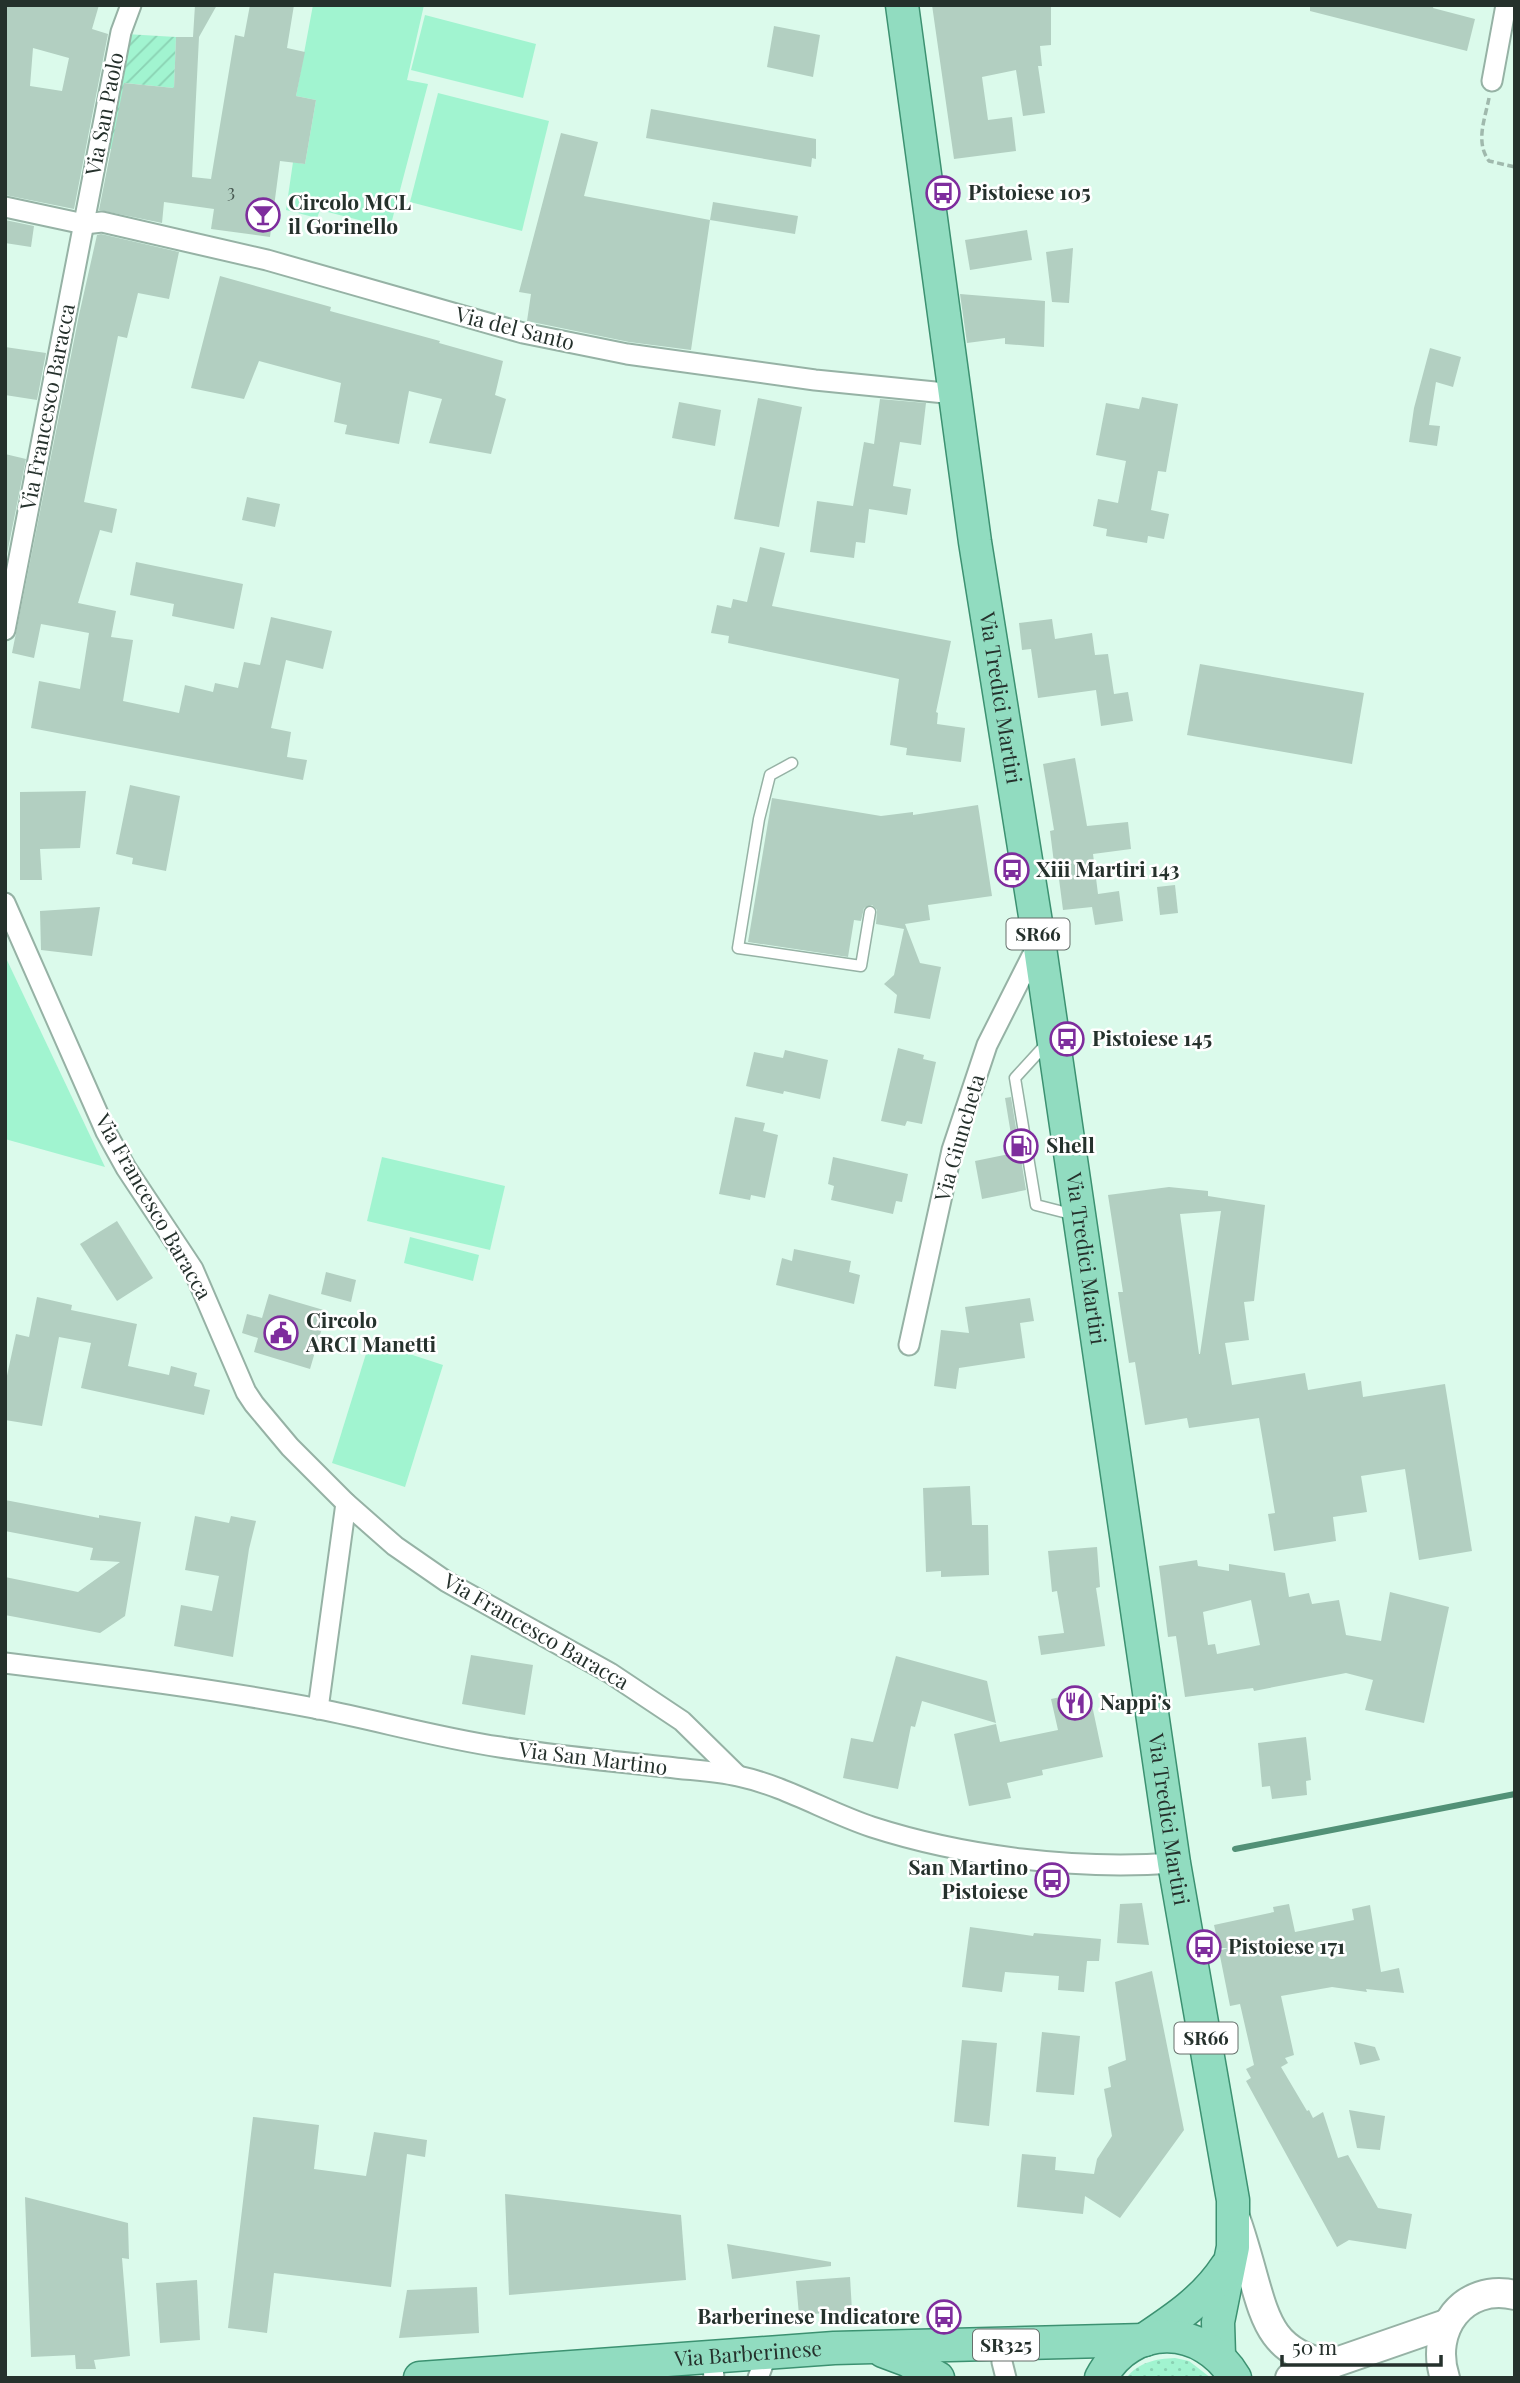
<svg xmlns="http://www.w3.org/2000/svg" width="1520" height="2383" font-family="'Playfair Display',serif">
<style>
.grass{fill:url(#grass-dots)}
.park{fill:#a1f4d0}
.garden{fill:url(#garden-furrows)}
.lines{fill:none;stroke-linecap:round;stroke-linejoin:round}
.stream{stroke:#529177;stroke-width:6}
.building{fill:#b2cfc1;fill-rule:evenodd}
.service-casing{stroke:#96b2a5;stroke-width:13}
.minor-casing{stroke:#96b2a5;stroke-width:23}
.secondary-casing{stroke:#96b2a5;stroke-width:32}
.primary-casing{stroke:#3c9171;stroke-width:35}
.path{stroke:#a0b9ad;stroke-width:3.5;stroke-dasharray:7 3.5;stroke-linecap:butt}
.service{stroke:#fff;stroke-width:10}
.minor{stroke:#fff;stroke-width:19}
.secondary{stroke:#fff;stroke-width:28}
.primary{stroke:#91dcc0;stroke-width:32}
.labels{text-anchor:middle;stroke-width:5;stroke-linejoin:round;paint-order:stroke}
.number-label{font-size:18px;fill:#485851}
.shield{fill:#fff;stroke:#666f6b;stroke-width:2}
.shield-label{font-size:19px;font-weight:bold;fill:#25312c}
.street-label{font-size:21px;fill:#25312c;stroke:#fff}
.poi-label{font-size:21px;font-weight:bold;fill:#25312c;stroke:#fff;text-anchor:start}
</style>
<defs>
<pattern id="grass-dots" width="8" height="8" patternUnits="userSpaceOnUse" patternTransform="scale(1.75)"><rect width="8" height="8" fill="#a1f4d0"/><path d="M2 2h.1M6 6h.1" fill="none" stroke="#8ad2b3" stroke-width="1.8" stroke-linecap="round"/></pattern>
<pattern id="garden-furrows" width="10" height="10" patternUnits="userSpaceOnUse" patternTransform="scale(1.75)"><rect width="10" height="10" fill="#a1f4d0"/><path d="M-1 1l2-2M0 10L10 0M9 11l2-2" fill="none" stroke="#8ad2b3"/></pattern>
</defs>
<rect width="100%" height="100%" fill="#dbfaeb"/>
<path class="grass" d="M 1175,2358 L 1189,2361 L 1211,2378 L 1126,2378 C 1139,2362 1155,2359 1175,2358 Z"/>
<g class="park">
<polygon points="313,5 424,5 407,80 428,84 390,228 320,210 317,218 286,210 293,162 305,164 316,100 296,96"/>
<polygon points="425,15 536,44 523,98 411,70"/>
<polygon points="438,93 549,121 522,231 410,202"/>
<polygon points="5,956 105,1167 5,1139"/>
<polygon points="382,1157 505,1186 490,1250 367,1221"/>
<polygon points="410,1237 479,1255 473,1281 404,1263"/>
<polygon points="370,1341 443,1365 405,1487 332,1463"/>
</g>
<polygon class="garden" points="126,34 176,37 174,88 125,83 117,150 103,148"/>
<g class="lines">
<polyline class="stream" points="1235,1849 1515,1794"/>
</g>
<g class="building">
<path d="M 5,5 L 99,5 L 92,29 L 108,34 L 74,209 L 5,195 ZM 33,48 L 69,58 L 62,91 L 30,86 Z"/>
<polygon points="195,5 217,5 199,37 192,177 211,179 235,35 244,37 250,5 294,5 287,48 305,52 296,96 316,100 305,164 280,161 270,237 211,229 214,209 164,202 162,223 99,210 124,83 174,88 176,37 193,37"/>
<polygon points="932,5 1051,5 1051,45 1040,46 1042,66 1038,66 1045,113 1023,116 1016,70 982,77 988,120 1012,117 1016,151 954,159"/>
<polygon points="1310,5 1434,5 1433,8 1475,19 1467,51 1310,11"/>
<polygon points="774,26 820,35 813,77 767,67"/>
<polygon points="651,109 816,139 816,159 812,158 811,167 646,138"/>
<polygon points="561,133 598,142 584,196 710,220 691,350 629,342 527,321 531,294 519,292"/>
<polygon points="713,202 798,216 795,234 710,220"/>
<polygon points="5,220 34,226 31,247 5,243"/>
<polygon points="1027,230 1032,260 970,270 965,240"/>
<polygon points="101,234 179,252 169,299 138,293 127,338 118,336 84,502 117,509 112,533 100,530 78,603 116,611 111,637 133,640 123,701 179,713 185,685 213,692 215,683 238,688 244,662 260,665 271,617 332,631 323,669 286,660 271,728 291,732 287,757 307,760 303,780 31,728 39,681 80,689 89,633 41,624 34,658 12,653 79,315 97,235"/>
<polygon points="1073,248 1069,303 1052,302 1046,252"/>
<polygon points="220,276 331,307 330,311 440,341 439,343 503,361 495,395 506,399 491,454 429,443 442,399 409,391 399,444 345,434 347,425 334,422 341,383 259,361 244,399 191,388"/>
<polygon points="960,294 1045,301 1044,347 1005,344 1005,338 967,343"/>
<polygon points="5,347 46,353 37,400 5,395"/>
<polygon points="1430,348 1461,357 1453,387 1436,382 1429,425 1440,426 1437,446 1409,442 1414,408"/>
<polygon points="1142,397 1178,404 1166,472 1158,471 1151,510 1169,514 1164,539 1148,536 1147,543 1106,536 1107,529 1093,526 1098,499 1118,503 1126,461 1096,455 1106,403 1139,409"/>
<polygon points="758,398 802,407 779,527 734,519"/>
<polygon points="880,399 926,403 921,445 900,442 893,486 911,489 907,515 869,509 865,543 856,542 854,558 810,552 817,501 853,506 864,442 874,444"/>
<polygon points="679,402 721,410 715,446 672,438"/>
<polygon points="5,454 26,459 5,564"/>
<polygon points="247,497 280,504 275,527 242,520"/>
<polygon points="760,547 785,553 772,606 951,641 936,712 938,713 937,724 965,728 961,762 906,755 907,748 890,745 899,679 728,643 729,636 711,633 717,605 731,608 733,599 747,602"/>
<polygon points="136,562 243,584 234,629 172,616 174,604 130,595"/>
<polygon points="1052,619 1055,639 1092,633 1095,655 1108,654 1114,694 1128,692 1133,721 1101,726 1096,690 1038,698 1031,649 1022,650 1019,623"/>
<polygon points="1200,664 1364,693 1352,764 1187,735"/>
<polygon points="1075,758 1087,826 1128,822 1131,849 1093,854 1098,894 1119,891 1123,921 1095,925 1092,907 1063,910 1059,879 1056,879 1050,831 1054,830 1043,764"/>
<polygon points="130,785 180,796 166,871 132,864 133,858 116,854"/>
<polygon points="86,791 80,848 40,849 42,880 20,880 20,792"/>
<polygon points="772,798 881,816 913,812 913,815 978,805 992,896 928,905 930,920 905,924 920,963 941,967 930,1019 894,1013 897,995 884,984 894,975 904,929 876,924 877,910 872,905 864,908 861,921 854,920 848,957 748,942"/>
<polygon points="1175,885 1178,913 1160,915 1157,887"/>
<polygon points="100,907 92,956 41,950 40,911"/>
<polygon points="898,1048 924,1055 923,1059 936,1062 922,1124 907,1121 905,1126 881,1121"/>
<polygon points="785,1050 828,1060 820,1099 784,1091 783,1094 746,1086 754,1052 783,1058"/>
<polygon points="1011,1097 1026,1190 982,1199 975,1161 1014,1153 1005,1098"/>
<polygon points="735,1117 765,1123 763,1131 778,1135 765,1198 751,1195 750,1200 719,1194"/>
<polygon points="833,1157 908,1174 902,1202 896,1201 893,1214 831,1200 834,1186 828,1184"/>
<path d="M 1169,1187 L 1208,1191 L 1208,1196 L 1265,1205 L 1254,1301 L 1244,1302 L 1249,1340 L 1225,1343 L 1232,1385 L 1305,1373 L 1308,1390 L 1361,1381 L 1363,1397 L 1445,1384 L 1472,1551 L 1419,1560 L 1405,1469 L 1361,1476 L 1367,1512 L 1333,1517 L 1336,1541 L 1274,1551 L 1268,1514 L 1275,1513 L 1259,1418 L 1189,1428 L 1187,1418 L 1145,1425 L 1135,1362 L 1129,1363 L 1121,1313 L 1118,1292 L 1123,1292 L 1108,1195 ZM 1221,1211 L 1200,1354 L 1199,1354 L 1180,1214 Z"/>
<polygon points="117,1221 153,1278 117,1301 80,1244"/>
<polygon points="794,1249 851,1261 849,1272 860,1275 854,1304 776,1285 782,1258 792,1261"/>
<polygon points="326,1272 356,1280 351,1302 321,1294"/>
<polygon points="269,1294 327,1311 310,1369 254,1352 258,1338 242,1333 247,1314 262,1318"/>
<polygon points="37,1297 72,1305 71,1310 137,1324 128,1366 169,1375 171,1366 197,1373 194,1386 210,1390 204,1415 81,1388 91,1343 59,1337 42,1426 5,1420 5,1385 16,1334 29,1337"/>
<polygon points="1030,1298 1034,1321 1020,1323 1025,1358 959,1368 956,1389 934,1386 941,1330 969,1333 965,1307"/>
<polygon points="970,1486 972,1525 988,1525 989,1575 941,1577 941,1571 926,1572 923,1488"/>
<polygon points="5,1500 99,1518 99,1515 141,1522 125,1616 100,1633 5,1615 5,1577 78,1592 120,1562 90,1560 93,1548 5,1531"/>
<polygon points="195,1516 229,1523 231,1516 256,1521 249,1549 233,1657 174,1646 181,1605 212,1611 219,1576 185,1570"/>
<polygon points="1097,1547 1100,1587 1096,1588 1105,1646 1041,1655 1038,1636 1064,1633 1057,1591 1052,1592 1048,1551"/>
<path d="M 1197,1560 L 1198,1566 L 1229,1571 L 1229,1564 L 1285,1573 L 1289,1597 L 1309,1593 L 1312,1604 L 1339,1600 L 1346,1635 L 1381,1641 L 1390,1592 L 1449,1607 L 1424,1723 L 1365,1710 L 1373,1680 L 1346,1673 L 1254,1691 L 1253,1688 L 1185,1697 L 1176,1636 L 1168,1637 L 1159,1566 ZM 1251,1600 L 1260,1645 L 1217,1654 L 1215,1644 L 1208,1645 L 1203,1612 Z"/>
<polygon points="471,1655 533,1665 525,1715 462,1704"/>
<polygon points="896,1656 987,1681 996,1723 922,1701 915,1727 911,1726 898,1789 843,1778 851,1738 873,1742"/>
<polygon points="1089,1691 1103,1757 1042,1770 1043,1775 1007,1783 1011,1798 969,1806 954,1734 996,1724 1000,1742 1058,1730 1051,1699"/>
<polygon points="1306,1737 1311,1780 1306,1781 1307,1795 1272,1799 1270,1786 1262,1787 1258,1743"/>
<polygon points="1142,1903 1149,1945 1117,1943 1120,1904"/>
<polygon points="1289,1904 1295,1932 1354,1920 1352,1909 1370,1905 1381,1972 1399,1968 1404,1993 1366,1989 1367,1992 1332,1987 1281,1996 1294,2055 1285,2058 1288,2063 1281,2067 1307,2111 1309,2110 1313,2118 1323,2112 1338,2158 1348,2155 1378,2208 1412,2214 1406,2249 1349,2240 1337,2247 1246,2081 1251,2078 1246,2069 1254,2065 1240,2004 1230,2006 1219,1951 1228,1948 1219,1948 1214,1925 1274,1912 1273,1907"/>
<polygon points="970,1927 1033,1936 1034,1933 1101,1939 1099,1961 1087,1961 1084,1992 1058,1990 1059,1976 1005,1972 1002,1992 962,1987"/>
<polygon points="1152,1971 1184,2130 1120,2218 1085,2196 1083,2214 1017,2207 1022,2154 1056,2157 1055,2170 1094,2174 1097,2159 1112,2136 1104,2089 1111,2087 1108,2067 1126,2060 1115,1982"/>
<polygon points="1042,2032 1080,2036 1074,2095 1036,2092"/>
<polygon points="962,2040 997,2043 989,2126 954,2122"/>
<polygon points="1354,2042 1375,2047 1380,2060 1360,2065"/>
<polygon points="1349,2110 1385,2116 1380,2150 1357,2148"/>
<polygon points="253,2117 319,2125 314,2169 366,2176 374,2132 427,2140 425,2157 407,2154 391,2287 274,2273 267,2333 228,2328"/>
<polygon points="505,2194 681,2215 686,2280 509,2295"/>
<polygon points="25,2197 128,2223 129,2259 122,2258 130,2356 94,2360 96,2369 76,2369 75,2355 31,2357"/>
<polygon points="727,2244 831,2262 831,2266 732,2279"/>
<polygon points="850,2277 852,2311 799,2315 796,2281"/>
<polygon points="197,2280 200,2340 160,2343 156,2283"/>
<polygon points="477,2287 479,2333 399,2338 407,2290"/>
</g>
<g class="lines">
<defs>
<g id="service">
<polyline points="792,763 770,775 759,819 738,948 861,966 870,912"/>
<polyline points="1047,1043 1015,1078 1036,1205 1075,1215"/>
</g>
<g id="minor">
<polyline points="1492,81 1506,5"/>
<polyline points="5,207 84,224 102,222 267,260 523,333 627,354 815,380 955,394"/>
<polyline points="5,630 121,32 131,5"/>
<polyline points="5,903 106,1132 126,1168 193,1269 246,1392 254,1404 290,1447 346,1503 395,1546 447,1582 610,1673 682,1721 737,1775"/>
<polyline points="909,1345 952,1150 987,1045 1039,942"/>
<path d="M 5,1663 C 110,1676 215,1689 319,1709 C 380,1721 439,1738 500,1747 C 556,1756 611,1761 667,1767 C 690,1770 715,1771 738,1776 C 785,1786 827,1812 872,1827 C 965,1857 1076,1870 1174,1863"/>
<polyline points="318,1709 346,1503"/>
<polyline points="1002,2345 1002,2362 1006,2378"/>
<polyline points="712,2356 714,2378"/>
<polyline points="758,2378 768,2351"/>
</g>
<g id="secondary">
<path d="M 1236,2220 C 1242,2237 1247,2255 1252,2273 C 1266,2323 1273,2353 1330,2365"/>
<polyline points="1290,2378 1446,2324"/>
<path d="M 1445,2378 C 1429,2330 1463,2283 1515,2295"/>
</g>
<g id="primary">
<path id="s1" d="M 902,5 L 975,542 L 1039,941 L 1174,1863 L 1233,2200 L 1233,2247 L 1218,2322 L 1219,2356"/>
<path d="M 1145,2339 C 1175,2319 1205,2299 1226,2267"/>
<polyline points="883,2351 907,2360 938,2378"/>
<path id="s2" d="M 420,2378 L 834,2348 L 1145,2340"/>
<path d="M 1101,2378 C 1131,2321 1204,2324 1235,2378"/>
</g>
</defs>
<use href="#service" class="service-casing"/>
<use href="#minor" class="minor-casing"/>
<use href="#secondary" class="secondary-casing"/>
<use href="#primary" class="primary-casing"/>
<path class="path" d="M 1489,98 C 1485,119 1475,142 1489,161 L 1515,167"/>
<use href="#service" class="service"/>
<use href="#minor" class="minor"/>
<use href="#secondary" class="secondary"/>
<use href="#primary" class="primary"/>
</g>
<defs>
<symbol id="bus-ring" viewBox="-11 -11 22 22"><circle r="9.5" fill="#fff" stroke="#7e2d9d" stroke-width="1.5"/><path d="M-5-6H5V4H4V6H2V4H-2V6H-4V4H-5ZM-3.5-4V0h7V-4ZM-3.5 1.2v1.5H-2V1.2ZM2 1.2v1.5H3.5V1.2Z" fill="#7e2d9d"/></symbol>
<symbol id="bar-ring" viewBox="-11 -11 22 22"><circle r="9.5" fill="#fff" stroke="#7e2d9d" stroke-width="1.5"/><path d="M-6-5H6L.8 .8V4.5H3.5V6h-7V4.5H-.8V.8Z" fill="#7e2d9d"/></symbol>
<symbol id="fuel-ring" viewBox="-11 -11 22 22"><circle r="9.5" fill="#fff" stroke="#7e2d9d" stroke-width="1.5"/><path d="M-5.5-6h7V0h2V4h1.3V-2.5L3-4.5l.8-.8L6-3V5H2.5V1h-1V6h-7ZM-4.2-4.7v3.2H.2V-4.7Z" fill="#7e2d9d"/></symbol>
<symbol id="civic-ring" viewBox="-11 -11 22 22"><circle r="9.5" fill="#fff" stroke="#7e2d9d" stroke-width="1.5"/><path d="M-.6-6.5H3V-4.5H.6V-3L4-1V1h2V6H-6V1h2V-1L-.6-3ZM-1.2 2.5V6h2.4V2.5Z" fill="#7e2d9d"/></symbol>
<symbol id="restaurant-ring" viewBox="-11 -11 22 22"><circle r="9.5" fill="#fff" stroke="#7e2d9d" stroke-width="1.5"/><path d="M-5-6h1v4h1v-4h1v4h1v-4h1v5L-1.5 .5V6h-2V.5L-5-1ZM5-6V6H3V1.5H1.5Q1.5-4 5-6Z" fill="#7e2d9d"/></symbol>
</defs>
<g fill-rule="evenodd">
<use href="#bus-ring" x="924" y="174" width="38" height="38"/>
<use href="#bar-ring" x="244" y="196" width="38" height="38"/>
<use href="#bus-ring" x="993" y="851" width="38" height="38"/>
<use href="#bus-ring" x="1048" y="1020" width="38" height="38"/>
<use href="#fuel-ring" x="1002" y="1127" width="38" height="38"/>
<use href="#civic-ring" x="262" y="1314" width="38" height="38"/>
<use href="#restaurant-ring" x="1056" y="1684" width="38" height="38"/>
<use href="#bus-ring" x="1033" y="1861" width="38" height="38"/>
<use href="#bus-ring" x="1185" y="1928" width="38" height="38"/>
<use href="#bus-ring" x="925" y="2298" width="38" height="38"/>
</g>
<g class="labels">
<g class="number-label">
<text x="231" y="198">3</text>
</g>
<g class="shield">
<rect x="1006.5" y="918.5" width="63" height="31" rx="5"/>
<rect x="1174.5" y="2022.5" width="63" height="31" rx="5"/>
<rect x="973" y="2329.5" width="66" height="31" rx="5"/>
</g>
<g class="shield-label">
<text x="1038" y="941">SR66</text>
<text x="1206" y="2045">SR66</text>
<text x="1006" y="2352">SR325</text>
</g>
<g class="street-label">
<text transform="translate(105 114) rotate(-79)" y="7">Via San Paolo</text>
<text transform="translate(515 329) rotate(14)" y="7">Via del Santo</text>
<text transform="translate(48 407) rotate(-79)" y="7">Via Francesco Baracca</text>
<text dy="7" stroke="none"><textPath href="#s1" startOffset="700">Via Tredici Martiri</textPath></text>
<text transform="translate(960 1138) rotate(-74)" y="7">Via Giuncheta</text>
<text transform="translate(153 1207) rotate(60)" y="7">Via Francesco Baracca</text>
<text dy="7" stroke="none"><textPath href="#s1" startOffset="1267">Via Tredici Martiri</textPath></text>
<text transform="translate(536 1632) rotate(30)" y="7">Via Francesco Baracca</text>
<text transform="translate(593 1759) rotate(7)" y="7">Via San Martino</text>
<text dy="7" stroke="none"><textPath href="#s1" startOffset="1834">Via Tredici Martiri</textPath></text>
<text dy="7" stroke="none"><textPath href="#s2" startOffset="329">Via Barberinese</textPath></text>
</g>
<g class="poi-label">
<text x="968" y="200">Pistoiese 105</text>
<text x="288" y="210">Circolo MCL<tspan x="288" dy="24">il Gorinello</tspan></text>
<text x="1036" y="877">Xiii Martiri 143</text>
<text x="1092" y="1046">Pistoiese 145</text>
<text x="1046" y="1153">Shell</text>
<text x="306" y="1328">Circolo<tspan x="306" dy="24">ARCI Manetti</tspan></text>
<text x="1100" y="1710">Nappi's</text>
<text x="1028" y="1875" text-anchor="end">San Martino<tspan x="1028" dy="24">Pistoiese</tspan></text>
<text x="1228" y="1954">Pistoiese 171</text>
<text x="920" y="2324" text-anchor="end">Barberinese Indicatore</text>
</g>
</g>
<rect width="1520" height="2383" fill="none" stroke="#25312c" stroke-width="14"/>
<path d="M1282 2355v10h159v-10" fill="none" stroke="#25312c" stroke-width="3.5"/>
<text x="1292" y="2355" font-size="21" fill="#25312c" stroke="#ffffff" stroke-width="5" paint-order="stroke">50 m</text>
</svg>
